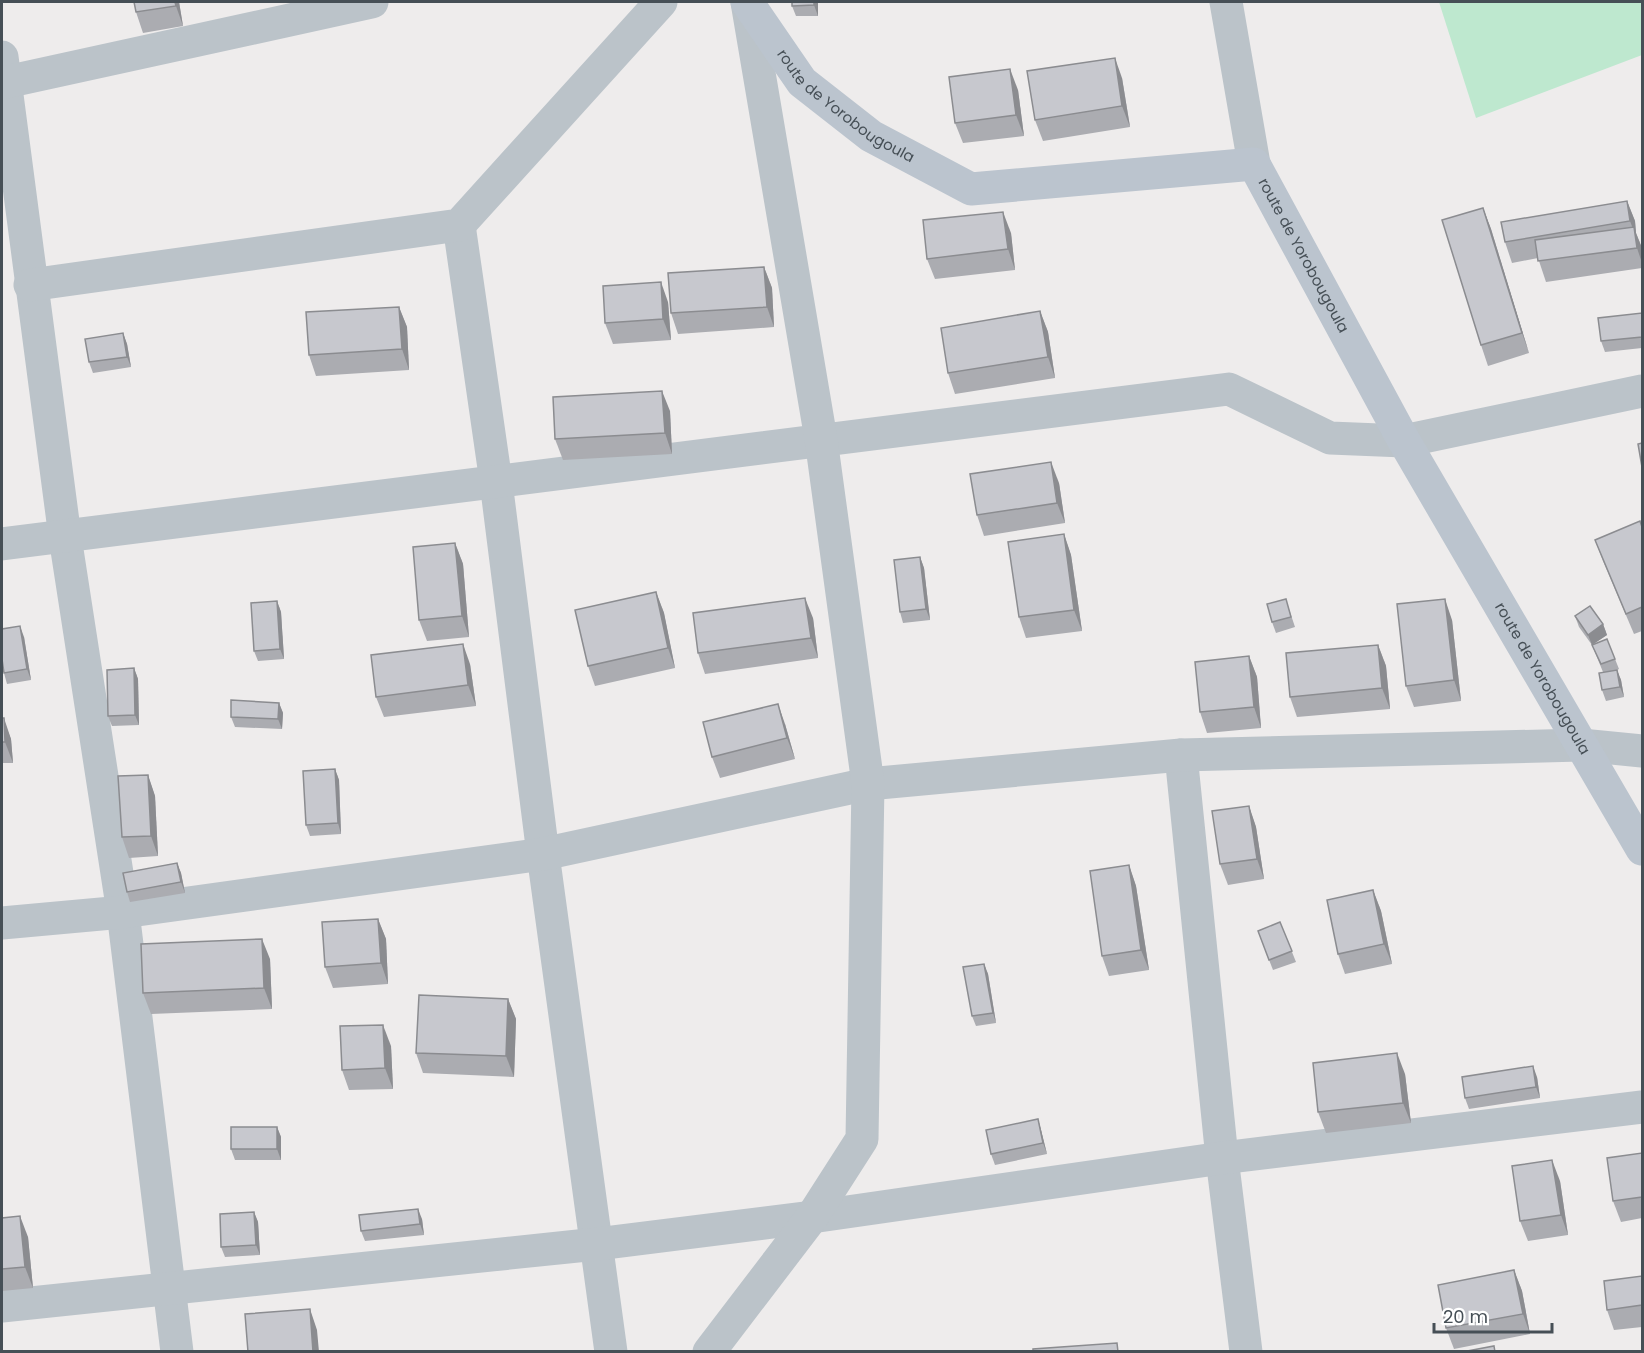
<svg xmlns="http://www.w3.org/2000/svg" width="1644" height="1353" font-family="Poppins,sans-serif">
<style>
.green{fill:#bee8cf}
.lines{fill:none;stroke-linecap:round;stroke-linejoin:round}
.minor{stroke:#bbc3c9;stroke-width:33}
.secondary{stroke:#bbc4ce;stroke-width:33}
.wall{fill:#abacb1}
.shaded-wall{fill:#8b8c90}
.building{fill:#c7c8ce;stroke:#8b8c90;stroke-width:1.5}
.labels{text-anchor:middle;stroke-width:4.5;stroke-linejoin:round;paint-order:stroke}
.street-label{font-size:15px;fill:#464f56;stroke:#fff}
</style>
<rect width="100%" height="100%" fill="#eeecec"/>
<polygon class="green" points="1439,2 1642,2 1642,55 1476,118"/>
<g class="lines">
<g class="minor">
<polyline points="1226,2 1254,164"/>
<polyline points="2,57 65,537 123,912 177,1352"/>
<polyline points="2,83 372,2"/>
<polyline points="459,225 496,482 543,854 611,1352"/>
<polyline points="30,285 459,225 661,2"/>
<polyline points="2,544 1229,389 1330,438 1404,441 1642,391"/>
<polyline points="1181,755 1222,1158 1246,1352"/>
<polyline points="2,923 123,912 543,854 868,784 1181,755 1581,745 1642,751"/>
<polyline points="2,1306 597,1244 812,1217 1222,1158 1642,1107"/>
<polyline points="709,1352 812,1217 862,1139 868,784 821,439 747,2"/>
</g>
<path class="secondary" id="s1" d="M 747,2 L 802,82 L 871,136 L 971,189 L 1254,164 L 1404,441 L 1642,849"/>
</g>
<g class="wall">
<polygon points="134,2 179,2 183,26 143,33 136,12"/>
<polygon points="818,2 818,16 796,16 792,6"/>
<polygon points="1122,78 1130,127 1043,141 1035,120"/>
<polygon points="1018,90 1024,136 963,143 955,123"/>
<polygon points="1627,201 1635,221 1636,233 1642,248 1642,268 1546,282 1538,258 1512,263 1505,242"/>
<polygon points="1483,208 1491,229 1529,353 1488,366 1481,345"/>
<polygon points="1011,233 1015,270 935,279 927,259"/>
<polygon points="764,267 772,288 774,327 678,334 671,313"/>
<polygon points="668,302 671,340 613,344 605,323"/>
<polygon points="399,307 407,327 409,370 316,376 309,355"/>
<polygon points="1040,311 1048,332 1055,378 955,394 948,373"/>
<polygon points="1642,313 1642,348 1605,352 1601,341"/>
<polygon points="123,333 127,344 131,367 93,373 89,362"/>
<polygon points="670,411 672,454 563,460 555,439"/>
<polygon points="1059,483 1065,523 984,536 977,515"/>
<polygon points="1642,527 1642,631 1634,634 1603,561 1595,540"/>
<polygon points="1064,534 1071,555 1082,631 1026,638 1019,617"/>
<polygon points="455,543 463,564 469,637 427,641 419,620"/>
<polygon points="920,557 924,568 930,620 903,623 900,612"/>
<polygon points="656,592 664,613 675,668 595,686 588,666"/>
<polygon points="277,601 281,612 284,659 258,661 254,651"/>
<polygon points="1289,609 1295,627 1276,633 1272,622"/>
<polygon points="1575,616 1603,624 1607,635 1592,645 1579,627"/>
<polygon points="813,618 818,658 705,674 698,653"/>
<polygon points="1452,620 1461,701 1414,707 1406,686"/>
<polygon points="24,637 31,680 7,684 4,673"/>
<polygon points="1378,645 1386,666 1390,709 1297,717 1290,697"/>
<polygon points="1592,645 1615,659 1619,669 1617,670 1621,680 1624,697 1606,701 1602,690 1603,672"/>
<polygon points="1249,656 1257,677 1261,728 1207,733 1200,712"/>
<polygon points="470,664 476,706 384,717 376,697"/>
<polygon points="134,668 138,679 139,725 112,726 108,716"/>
<polygon points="279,703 283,713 282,729 235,727 231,717"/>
<polygon points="2,718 11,739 13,763 2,763"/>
<polygon points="785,724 795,759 720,778 712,757"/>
<polygon points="335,769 339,780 341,834 310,836 306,825"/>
<polygon points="148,775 155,796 158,856 129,858 122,837"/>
<polygon points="1249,806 1256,827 1264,879 1228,885 1220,864"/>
<polygon points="177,863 181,873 185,893 130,902 127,892"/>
<polygon points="1129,865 1136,886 1149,970 1109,976 1102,956"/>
<polygon points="1373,890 1381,911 1392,964 1345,974 1338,954"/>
<polygon points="378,919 386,939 388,984 333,988 325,967"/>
<polygon points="1280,922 1296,962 1273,970 1258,931"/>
<polygon points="270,959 272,1009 151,1014 143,993"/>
<polygon points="984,964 988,974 996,1023 976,1026 972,1016"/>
<polygon points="508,999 516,1019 514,1077 423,1073 416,1053"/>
<polygon points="391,1046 393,1089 349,1090 342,1070"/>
<polygon points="1405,1074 1411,1123 1326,1133 1318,1112"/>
<polygon points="1537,1077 1540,1098 1469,1109 1465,1098"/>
<polygon points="1038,1119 1041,1130 1047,1154 995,1165 991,1154"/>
<polygon points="277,1127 281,1137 281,1160 235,1160 231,1149"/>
<polygon points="1642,1153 1642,1218 1621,1222 1613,1201"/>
<polygon points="1560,1181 1568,1235 1528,1241 1520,1221"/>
<polygon points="254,1212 258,1222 260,1255 225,1257 221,1247"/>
<polygon points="2,1218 28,1237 33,1288 2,1291"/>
<polygon points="422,1219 424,1235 365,1241 361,1231"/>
<polygon points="1514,1270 1522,1291 1530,1334 1454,1349 1446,1328"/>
<polygon points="1642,1276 1642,1327 1614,1330 1607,1310"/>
</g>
<g class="shaded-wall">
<polygon points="175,2 179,2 183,26 176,6"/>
<polygon points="814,2 818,2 818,16 814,5"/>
<polygon points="1115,58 1122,78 1130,127 1122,106"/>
<polygon points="1010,69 1018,90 1024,136 1016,115"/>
<polygon points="1627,201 1635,221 1636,233 1642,248 1642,263 1637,248 1635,234 1630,221"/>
<polygon points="1483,208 1491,229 1529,353 1522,333"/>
<polygon points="1003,212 1011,233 1015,270 1008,249"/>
<polygon points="764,267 772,288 774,327 767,307"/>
<polygon points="661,282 668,302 671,340 663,319"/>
<polygon points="399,307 407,327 409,370 402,349"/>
<polygon points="1040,311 1048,332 1055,378 1048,357"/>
<polygon points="123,333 127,344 131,367 127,357"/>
<polygon points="662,391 670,411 672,454 665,433"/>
<polygon points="1051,462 1059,483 1065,523 1057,503"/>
<polygon points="1064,534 1071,555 1082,631 1074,610"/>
<polygon points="455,543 463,564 469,637 462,616"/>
<polygon points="920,557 924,568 930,620 926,609"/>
<polygon points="656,592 664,613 675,668 668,648"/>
<polygon points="805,598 813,618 818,658 811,638"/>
<polygon points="1445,599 1452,620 1461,701 1454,680"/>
<polygon points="277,601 281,612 284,659 280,649"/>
<polygon points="1603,624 1607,635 1592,645 1588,635"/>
<polygon points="20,626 24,637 31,680 27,669"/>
<polygon points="463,644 470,664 476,706 468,685"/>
<polygon points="1378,645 1386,666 1390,709 1382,688"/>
<polygon points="1249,656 1257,677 1261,728 1254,707"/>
<polygon points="134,668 138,679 139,725 135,715"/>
<polygon points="1617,670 1621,680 1624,697 1620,687"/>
<polygon points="279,703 283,713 282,729 278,719"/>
<polygon points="778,704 785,724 795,759 787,738"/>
<polygon points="4,718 11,739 13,763 5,742"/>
<polygon points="335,769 339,780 341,834 338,823"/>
<polygon points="148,775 155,796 158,856 151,836"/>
<polygon points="1249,806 1256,827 1264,879 1257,859"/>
<polygon points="177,863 181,873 185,893 181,882"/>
<polygon points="1129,865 1136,886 1149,970 1141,950"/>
<polygon points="1373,890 1381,911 1392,964 1384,944"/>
<polygon points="378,919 386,939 388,984 381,963"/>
<polygon points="262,939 270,959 272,1009 264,988"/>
<polygon points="984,964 988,974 996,1023 993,1013"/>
<polygon points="508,999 516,1019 514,1077 506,1056"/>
<polygon points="383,1025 391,1046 393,1089 385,1068"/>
<polygon points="1397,1053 1405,1074 1411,1123 1403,1103"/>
<polygon points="1533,1066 1537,1077 1540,1098 1536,1087"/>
<polygon points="1038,1119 1041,1130 1047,1154 1043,1143"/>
<polygon points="277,1127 281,1137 281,1160 277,1149"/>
<polygon points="1552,1160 1560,1181 1568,1235 1561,1215"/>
<polygon points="418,1209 422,1219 424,1235 420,1224"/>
<polygon points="254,1212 258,1222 260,1255 256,1245"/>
<polygon points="20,1216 28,1237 33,1288 25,1267"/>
<polygon points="1514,1270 1522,1291 1530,1334 1523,1314"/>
<polygon points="310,1309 317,1330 319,1352 313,1352"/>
</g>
<g class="building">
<polygon points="134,2 175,2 176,6 136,12"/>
<polygon points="792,2 814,2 814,5 792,6"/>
<polygon points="1115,58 1122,106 1035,120 1027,71"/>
<polygon points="1010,69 1016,115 955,123 949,77"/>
<polygon points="1627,201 1630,221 1505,242 1501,222"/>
<polygon points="1483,208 1522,333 1481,345 1442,220"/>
<polygon points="1003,212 1008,249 927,259 923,220"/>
<polygon points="1634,227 1637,248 1538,261 1535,240"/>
<polygon points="764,267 767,307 671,313 668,273"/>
<polygon points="661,282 663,319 605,323 603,286"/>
<polygon points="399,307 402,349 309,355 306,312"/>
<polygon points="1040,311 1048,357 948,373 941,328"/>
<polygon points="1642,313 1642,337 1601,341 1598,318"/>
<polygon points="123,333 127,357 89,362 85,339"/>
<polygon points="662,391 665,433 555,439 553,397"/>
<polygon points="1642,443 1642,467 1638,444"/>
<polygon points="1051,462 1057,503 977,515 970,474"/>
<polygon points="1640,521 1642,527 1642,607 1626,614 1595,540"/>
<polygon points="1064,534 1074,610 1019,617 1008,542"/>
<polygon points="455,543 462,616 419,620 413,547"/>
<polygon points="920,557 926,609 900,612 894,560"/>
<polygon points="656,592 668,648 588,666 575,610"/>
<polygon points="805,598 811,638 698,653 693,613"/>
<polygon points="1286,599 1291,617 1272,622 1267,604"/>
<polygon points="1445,599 1454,680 1406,686 1397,604"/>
<polygon points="277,601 280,649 254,651 251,603"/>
<polygon points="1590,606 1603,624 1588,635 1575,616"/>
<polygon points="20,626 27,669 4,673 2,659 2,629"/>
<polygon points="1607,639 1615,659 1601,664 1592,645"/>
<polygon points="463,644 468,685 376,697 371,655"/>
<polygon points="1378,645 1382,688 1290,697 1286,653"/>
<polygon points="1249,656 1254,707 1200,712 1195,662"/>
<polygon points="134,668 135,715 108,716 107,670"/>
<polygon points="1617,670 1620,687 1602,690 1599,673"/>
<polygon points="231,700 279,703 278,719 231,717"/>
<polygon points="778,704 787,738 712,757 703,722"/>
<polygon points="2,718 4,718 5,742 2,742"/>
<polygon points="335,769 338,823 306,825 303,771"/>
<polygon points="148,775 151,836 122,837 118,776"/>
<polygon points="1249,806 1257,859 1220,864 1212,811"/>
<polygon points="177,863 181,882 127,892 123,873"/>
<polygon points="1129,865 1141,950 1102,956 1090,871"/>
<polygon points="1373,890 1384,944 1338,954 1327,900"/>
<polygon points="378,919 381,963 325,967 322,922"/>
<polygon points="1280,922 1292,951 1269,960 1258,931"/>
<polygon points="262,939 264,988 143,993 141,944"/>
<polygon points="984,964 993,1013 972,1016 963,967"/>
<polygon points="419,995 508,999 506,1056 416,1053"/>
<polygon points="383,1025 385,1068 342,1070 340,1026"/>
<polygon points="1397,1053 1403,1103 1318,1112 1313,1063"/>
<polygon points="1533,1066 1536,1087 1465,1098 1462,1077"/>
<polygon points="1038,1119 1043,1143 991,1154 986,1130"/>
<rect x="231" y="1127" width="46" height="22"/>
<polygon points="1642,1153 1642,1197 1613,1201 1607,1158"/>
<polygon points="1552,1160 1561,1215 1520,1221 1512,1166"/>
<polygon points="418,1209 420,1224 361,1231 359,1215"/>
<polygon points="254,1212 256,1245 221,1247 220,1214"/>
<polygon points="20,1216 25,1267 2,1269 2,1218"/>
<polygon points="1514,1270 1523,1314 1446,1328 1438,1285"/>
<polygon points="1642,1276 1642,1305 1607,1310 1604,1281"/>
<polygon points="310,1309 313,1352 248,1352 245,1314"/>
<polygon points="1117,1343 1118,1352 1033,1352 1033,1349"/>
<polygon points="1494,1346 1495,1352 1462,1352"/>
</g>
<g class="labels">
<g class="street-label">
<text dy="5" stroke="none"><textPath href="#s1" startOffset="146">route de Yorobougoula</textPath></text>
<text dy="5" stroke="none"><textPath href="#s1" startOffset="686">route de Yorobougoula</textPath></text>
<text dy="5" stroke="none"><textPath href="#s1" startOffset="1172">route de Yorobougoula</textPath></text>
</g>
</g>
<rect width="1644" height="1353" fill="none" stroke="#464f56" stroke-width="6"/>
<path d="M1434 1323v9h118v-9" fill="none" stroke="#464f56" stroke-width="3"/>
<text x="1443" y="1323" font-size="18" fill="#464f56" stroke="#ffffff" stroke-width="4.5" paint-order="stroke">20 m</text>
</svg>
